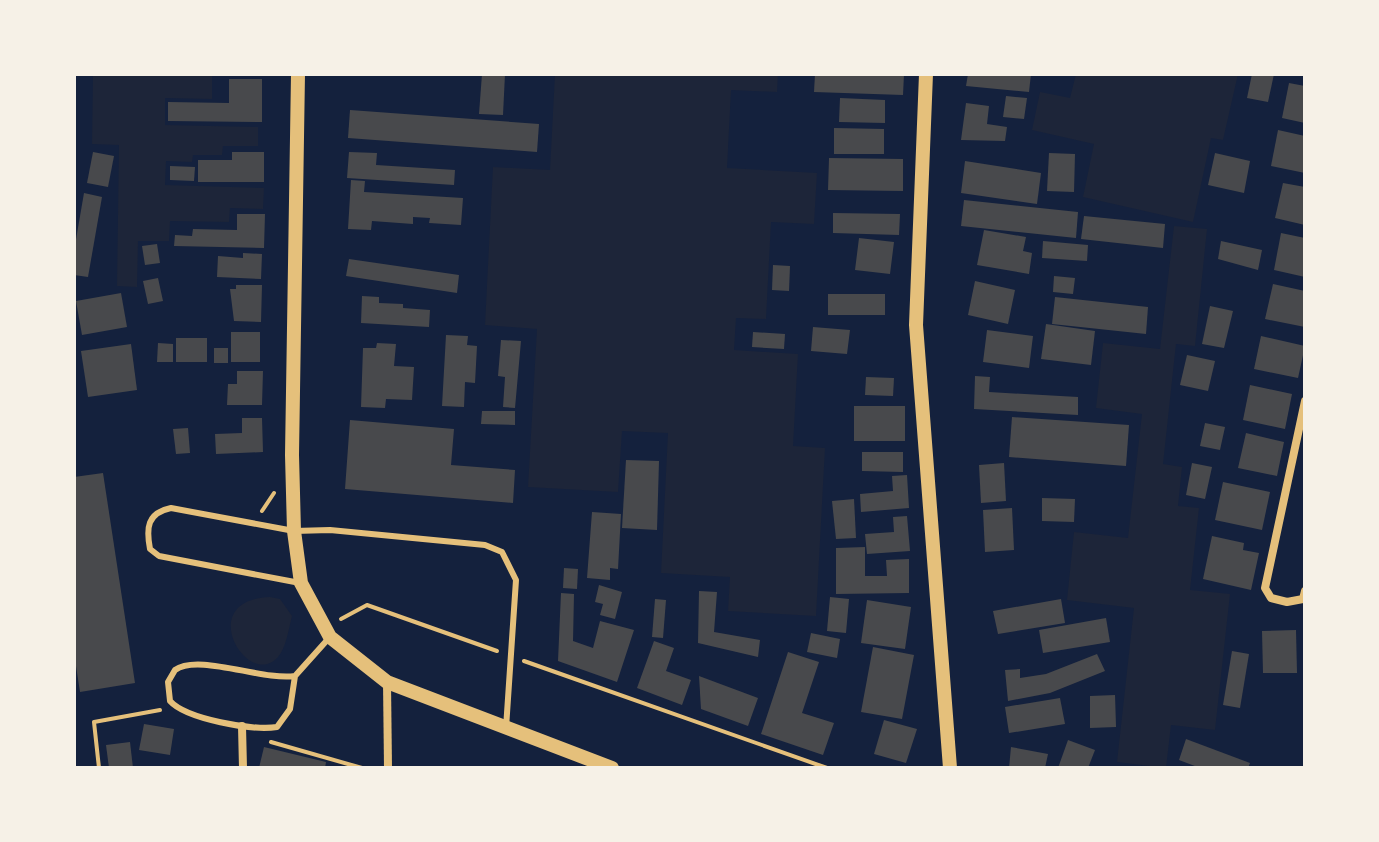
<svg xmlns="http://www.w3.org/2000/svg" width="1379" height="842" font-family="'Source Sans 3',sans-serif">
<style>
.green{fill:#1d2539}
.building{fill:#48494c}
.lines{fill:none;stroke-linecap:round;stroke-linejoin:round}
.path{stroke:#e5c07b;stroke-width:4}
.service{stroke:#e5c07b;stroke-width:6}
.minor{stroke:#e5c07b;stroke-width:8}
.tertiary{stroke:#e5c07b;stroke-width:14}
</style>
<rect width="100%" height="100%" fill="#14213d"/>
<g class="green">
<polygon points="93,74 212,74 212,99 165,98 165,125 258,127 258,146 223,146 222,155 193,155 192,162 166,161 165,185 264,188 263,209 230,208 229,222 170,221 169,241 138,241 137,287 117,286 119,145 92,144"/>
<polygon points="555,74 778,74 777,92 731,90 727,168 817,173 814,224 771,222 766,319 736,318 734,350 798,354 793,446 825,448 816,616 728,611 730,577 661,573 668,433 622,431 618,492 528,487 537,329 485,325 493,167 550,170"/>
<polygon points="1076,74 1238,74 1223,140 1211,138 1193,222 1083,197 1094,144 1032,130 1040,92 1070,98"/>
<polygon points="1174,226 1207,229 1195,346 1176,344 1163,464 1182,467 1178,506 1199,508 1190,590 1230,594 1215,730 1171,725 1166,768 1117,762 1134,608 1067,600 1074,532 1128,538 1142,414 1096,408 1103,343 1160,349"/>
<path d="M 270,597 L 280,599 L 292,616 C 289,628 286,648 278,657 C 248,691 193,600 270,597 Z"/>
</g>
<g class="building">
<polygon points="482,74 505,74 503,115 479,114"/>
<polygon points="815,74 904,74 903,95 814,92"/>
<polygon points="968,74 1031,74 1029,92 966,86"/>
<polygon points="1252,74 1274,74 1268,102 1247,98"/>
<polygon points="229,79 262,79 262,122 168,121 168,102 229,103"/>
<polygon points="1289,83 1305,86 1305,123 1282,118"/>
<polygon points="1006,96 1027,98 1024,119 1003,117"/>
<polygon points="840,98 885,100 885,123 839,122"/>
<polygon points="966,103 989,106 987,124 1007,127 1005,141 961,140"/>
<polygon points="350,110 539,124 537,152 348,138"/>
<polygon points="834,128 884,129 884,154 834,154"/>
<polygon points="1278,130 1305,136 1305,173 1271,166"/>
<polygon points="93,152 114,156 108,187 87,183"/>
<polygon points="232,152 264,152 264,182 198,182 198,160 232,160"/>
<polygon points="349,152 377,153 376,165 455,170 454,185 347,178"/>
<polygon points="1049,153 1075,154 1074,192 1047,191"/>
<polygon points="1215,153 1250,161 1244,193 1208,185"/>
<polygon points="829,158 903,159 903,191 828,190"/>
<polygon points="965,161 1041,173 1037,204 961,193"/>
<polygon points="170,166 195,167 194,181 170,180"/>
<polygon points="351,180 365,181 364,192 463,198 461,225 429,223 430,218 413,217 413,224 372,221 371,230 348,229"/>
<polygon points="1283,183 1305,187 1305,225 1275,218"/>
<polygon points="84,193 102,197 88,277 74,275 74,251"/>
<polygon points="964,200 1078,212 1076,238 961,226"/>
<polygon points="833,213 900,214 899,235 833,233"/>
<polygon points="237,214 265,214 264,248 174,246 175,235 192,236 193,229 237,230"/>
<polygon points="1084,216 1165,224 1163,248 1081,239"/>
<polygon points="984,230 1026,237 1023,251 1032,253 1029,274 977,265"/>
<polygon points="1281,233 1305,238 1305,277 1274,270"/>
<polygon points="859,238 894,242 890,274 855,270"/>
<polygon points="1043,241 1088,245 1087,261 1042,258"/>
<polygon points="1221,241 1262,250 1258,270 1218,259"/>
<polygon points="157,244 160,263 145,265 142,246"/>
<polygon points="243,253 262,254 261,279 217,277 218,256 243,258"/>
<polygon points="349,259 459,275 457,293 346,276"/>
<polygon points="773,265 790,266 789,291 772,290"/>
<polygon points="1054,276 1075,278 1073,294 1053,292"/>
<polygon points="158,278 163,301 148,304 143,281"/>
<polygon points="975,281 1015,290 1008,324 968,315"/>
<polygon points="1273,284 1305,291 1305,327 1265,319"/>
<polygon points="236,285 262,285 261,322 234,321 230,289 236,289"/>
<polygon points="121,293 127,327 82,335 76,301"/>
<rect x="828" y="294" width="57" height="21"/>
<polygon points="362,296 379,297 379,303 403,304 403,308 430,310 429,327 361,323"/>
<polygon points="1055,297 1148,307 1146,334 1052,324"/>
<polygon points="1210,306 1233,311 1224,348 1202,344"/>
<polygon points="1046,324 1095,331 1091,365 1041,359"/>
<polygon points="813,327 850,330 847,354 811,351"/>
<polygon points="987,330 1033,336 1029,368 983,362"/>
<rect x="231" y="332" width="29" height="30"/>
<polygon points="753,332 785,334 784,349 752,347"/>
<polygon points="446,335 468,336 467,345 477,346 475,383 465,382 464,407 442,406"/>
<polygon points="1261,336 1305,346 1298,378 1254,369"/>
<rect x="176" y="338" width="31" height="24"/>
<polygon points="501,340 521,341 515,408 503,407 505,377 498,376"/>
<polygon points="158,343 173,344 173,362 157,362"/>
<polygon points="377,343 396,344 394,366 414,367 412,400 386,399 385,408 361,407 363,348 376,348"/>
<polygon points="131,344 137,390 88,397 81,351"/>
<rect x="214" y="348" width="14" height="15"/>
<polygon points="1187,355 1215,361 1208,391 1180,385"/>
<polygon points="237,371 263,371 262,405 227,405 228,384 237,384"/>
<polygon points="975,376 990,377 989,392 1078,397 1078,415 974,409"/>
<polygon points="866,377 894,378 893,396 865,395"/>
<polygon points="1250,385 1292,394 1285,429 1243,420"/>
<rect x="854" y="406" width="51" height="35"/>
<polygon points="482,411 515,411 515,425 481,424"/>
<polygon points="1012,417 1129,425 1126,466 1009,457"/>
<polygon points="242,418 262,418 263,452 216,454 215,434 242,433"/>
<polygon points="350,420 454,429 451,465 515,470 513,503 345,489"/>
<polygon points="1205,423 1225,427 1220,450 1200,446"/>
<polygon points="188,428 190,453 176,454 173,429"/>
<polygon points="1246,433 1284,442 1277,476 1238,468"/>
<polygon points="862,452 903,452 903,472 862,471"/>
<polygon points="626,460 659,461 657,530 622,528"/>
<polygon points="1004,463 1006,501 981,503 979,465"/>
<polygon points="1192,463 1212,467 1205,499 1186,495"/>
<polygon points="103,473 135,683 80,692 74,653 74,477"/>
<polygon points="907,475 909,508 861,512 860,494 893,491 892,476"/>
<polygon points="1223,482 1270,492 1262,530 1215,520"/>
<polygon points="1042,498 1075,499 1074,522 1042,521"/>
<polygon points="854,499 856,538 836,539 832,501"/>
<polygon points="1012,508 1014,550 985,552 983,510"/>
<polygon points="592,512 621,514 618,569 610,568 610,580 587,578"/>
<polygon points="907,516 910,551 867,554 865,534 894,532 893,517"/>
<polygon points="1212,536 1244,543 1243,550 1259,553 1251,590 1203,579"/>
<polygon points="865,547 865,576 887,576 886,560 909,559 909,593 836,594 836,548"/>
<polygon points="564,568 578,569 577,589 563,588"/>
<polygon points="599,585 622,592 615,619 600,615 603,604 595,602"/>
<polygon points="699,591 717,592 714,632 760,640 758,657 698,643"/>
<polygon points="561,593 574,594 573,641 593,648 600,621 634,630 617,682 558,661"/>
<polygon points="830,597 849,599 846,633 827,631"/>
<polygon points="655,599 666,600 663,638 652,637"/>
<polygon points="1061,599 1065,623 998,634 993,611"/>
<polygon points="867,600 911,607 905,649 861,643"/>
<polygon points="1106,618 1110,642 1043,653 1039,630"/>
<polygon points="1296,630 1297,673 1263,673 1262,631"/>
<polygon points="811,633 840,639 837,658 807,652"/>
<polygon points="654,641 674,648 666,671 691,680 682,705 637,688"/>
<polygon points="873,647 914,655 902,719 861,712"/>
<polygon points="1232,651 1249,654 1240,708 1223,705"/>
<polygon points="788,652 819,662 802,713 834,723 823,755 761,734"/>
<polygon points="1097,654 1105,671 1050,693 1008,701 1005,670 1020,669 1020,678 1046,674"/>
<polygon points="699,676 758,698 748,726 701,709"/>
<polygon points="1115,695 1116,727 1090,728 1090,696"/>
<polygon points="1060,698 1065,724 1009,733 1005,707"/>
<polygon points="884,720 917,729 906,763 874,754"/>
<polygon points="144,724 174,729 170,755 139,750"/>
<polygon points="1186,739 1250,763 1248,768 1200,768 1179,760"/>
<polygon points="1068,740 1095,750 1088,768 1058,768"/>
<polygon points="130,742 133,768 109,768 106,745"/>
<polygon points="264,747 326,762 325,768 259,768"/>
<polygon points="1011,747 1048,754 1045,768 1009,768"/>
</g>
<g class="lines">
<g class="path">
<polyline points="262,511 274,493"/>
<polyline points="341,619 367,605 497,651"/>
<polyline points="524,661 827,768"/>
<polyline points="271,742 362,768"/>
<polyline points="99,768 94,722 160,710"/>
</g>
<g class="service">
<path d="M 300,583 L 159,556 L 150,549 C 146,528 147,513 171,508 L 294,531 L 330,530 L 485,545 L 502,552 L 516,580 L 506,728"/>
<path d="M 295,676 C 263,681 198,653 175,670 L 168,682 L 170,701 C 186,719 253,731 277,727 L 290,709 L 295,676 L 329,638"/>
</g>
<g class="minor">
<polyline points="1305,401 1265,588 1271,598 1287,602 1303,599 1305,591"/>
<polyline points="387,682 388,768"/>
<polyline points="242,726 243,768"/>
</g>
<g class="tertiary">
<polyline points="298,74 292,455 294,531 301,583 330,637 387,682 612,768"/>
<polyline points="926,74 916,325 950,768"/>
</g>
</g>
<rect width="1379" height="842" fill="none" stroke="#f6f1e7" stroke-width="152"/>
</svg>
